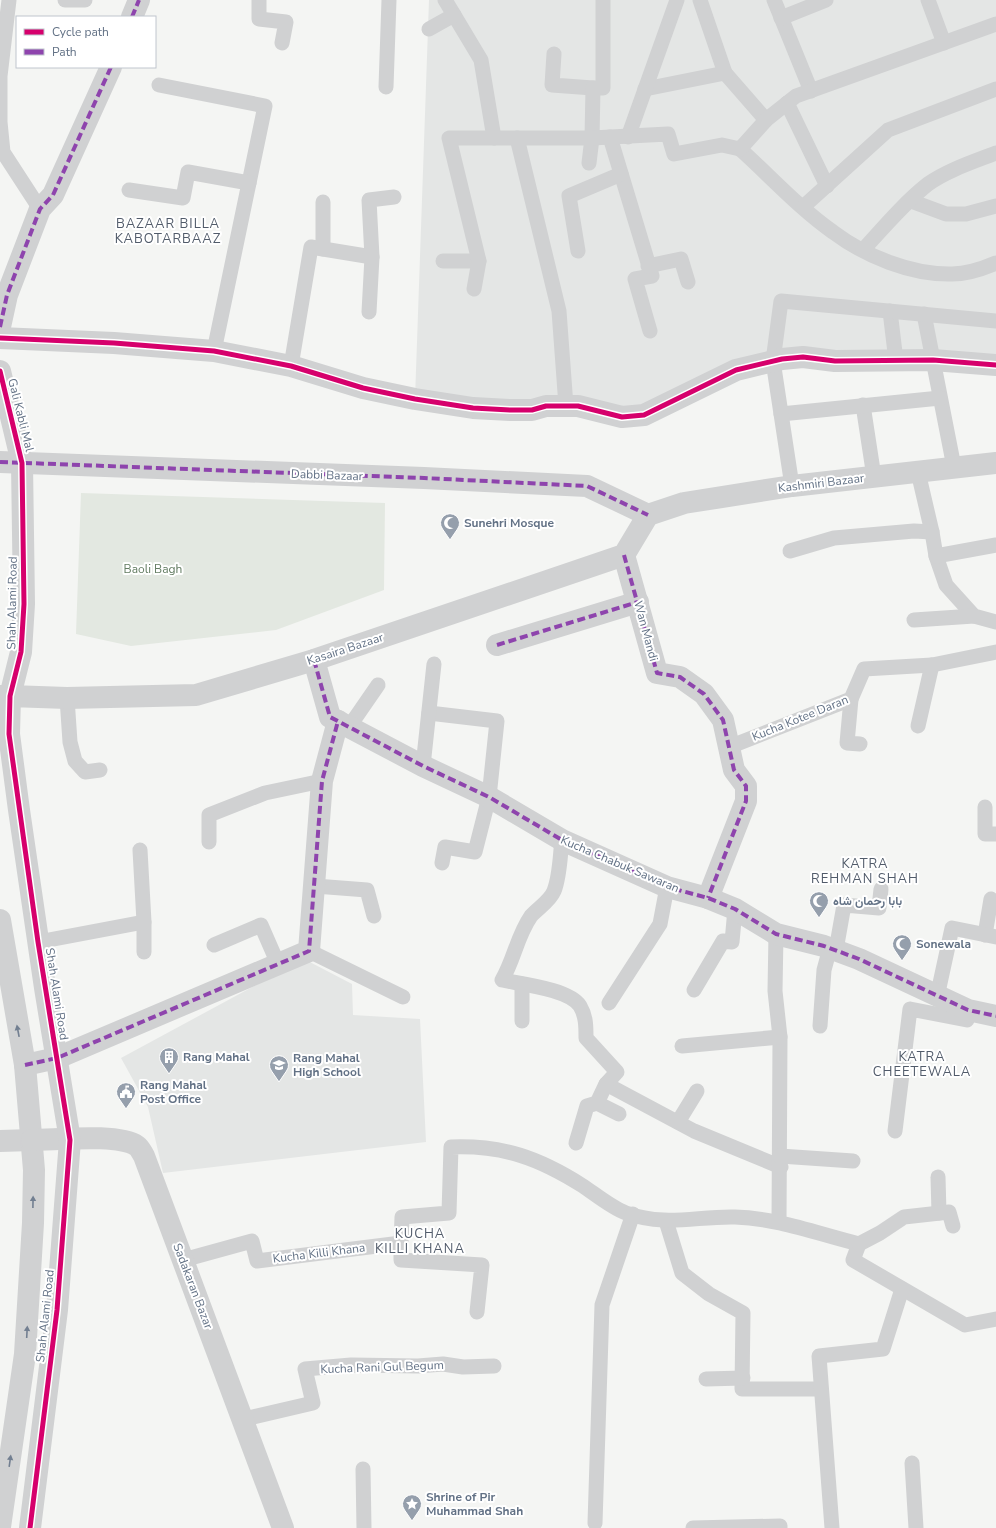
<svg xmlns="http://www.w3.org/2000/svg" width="996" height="1528" font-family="'Nunito Sans',Vazirmatn,sans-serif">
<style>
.built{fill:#e4e6e5}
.green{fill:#e3e8e1}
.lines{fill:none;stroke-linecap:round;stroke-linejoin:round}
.service{stroke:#d0d1d2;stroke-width:15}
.pedestrian{stroke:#d0d1d2;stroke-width:22}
.minor{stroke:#d0d1d2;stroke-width:22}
.tertiary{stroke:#d0d1d2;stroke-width:22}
.quiet{stroke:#8e44ad;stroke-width:4;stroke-dasharray:8 4;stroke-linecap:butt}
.cycleway-casing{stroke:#fff;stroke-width:8}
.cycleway{stroke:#d6006c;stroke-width:5}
.oneway{fill:#727f91}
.labels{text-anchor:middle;stroke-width:4;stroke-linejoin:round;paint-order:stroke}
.street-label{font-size:12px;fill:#627185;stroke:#fff}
.poi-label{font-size:12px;font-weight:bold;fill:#627185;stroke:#fff;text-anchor:start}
.park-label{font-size:12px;fill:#637c62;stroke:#fff}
.neighbourhood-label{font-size:13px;letter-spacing:1px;fill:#515b6a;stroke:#fff}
</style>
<rect width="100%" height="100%" fill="#f4f5f3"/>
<g class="built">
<polygon points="429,0 996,0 996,371 782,359 655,410 415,399"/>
<polygon points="304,959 352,984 353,1015 420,1019 426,1142 163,1173 148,1107 121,1058"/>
</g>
<polygon class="green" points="81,493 385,503 384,590 276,630 131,646 76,634"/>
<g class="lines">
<g class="service">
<polyline points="9,0 0,76 0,122 3,152 40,209"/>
<polyline points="65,0 85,0"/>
<polyline points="259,0 259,19 286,22 282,43"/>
<polyline points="445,0 481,60 494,138"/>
<polyline points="774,0 811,91"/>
<polyline points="928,0 944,43"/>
<polyline points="781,18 826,0"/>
<polyline points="429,29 454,15"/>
<polyline points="554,54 552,85 593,88"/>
<polyline points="725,73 766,120"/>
<polyline points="159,85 265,106 214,351"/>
<polyline points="386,87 389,0"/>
<polyline points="645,89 725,73 700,0"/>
<polyline points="787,103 827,186"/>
<polyline points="610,137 652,276 635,279 650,331"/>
<polyline points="628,137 677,0"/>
<polyline points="517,138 559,311 566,406"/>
<path d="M 740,149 C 770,176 799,208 833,232 C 865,256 911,275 952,274 C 967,274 982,269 996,263"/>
<polyline points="589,163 592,138 593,88 603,88 603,0"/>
<polyline points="129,190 183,198 188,172 249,183"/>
<polyline points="911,201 946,214 966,214 996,206"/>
<polyline points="323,202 323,249"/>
<polyline points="803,207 888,130 996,89"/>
<path d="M 863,250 C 883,228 905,202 928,184 C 948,170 973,162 996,153"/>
<polyline points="578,251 569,196 621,174"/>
<polyline points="443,261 479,261"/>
<polyline points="648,266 681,259 688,282"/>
<polyline points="474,289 479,261 449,138 592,138 668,134 674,154 722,145 740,149 766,120 796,96 996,24"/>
<polyline points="890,311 896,361"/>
<polyline points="369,312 372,257 369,200 394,197"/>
<polyline points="924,314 954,467"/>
<polyline points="291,366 311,247 372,257"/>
<polyline points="863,405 874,477"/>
<polyline points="781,414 940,398"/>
<polyline points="918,472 932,532 936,556 946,585 974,616 996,622"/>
<polyline points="792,486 773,361 781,301 996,321"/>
<polyline points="790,551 834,538 914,531 932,532"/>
<polyline points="936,556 996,545"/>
<polyline points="914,620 974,616"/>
<polyline points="67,698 70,742 75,761 85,772 100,770"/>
<polyline points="851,699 847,743 860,744"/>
<polyline points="429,713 497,721 489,797 475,852 445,847 442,863"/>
<polyline points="918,726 932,665"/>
<polyline points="349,727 378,685"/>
<polyline points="729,747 851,699 864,669 932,665 996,652"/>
<polyline points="423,766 434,664"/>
<polyline points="985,807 985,834 996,834"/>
<path d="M 562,840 C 560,856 560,876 554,891 C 550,901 538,908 531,916 C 517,936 514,960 502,980 C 520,984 569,989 580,1006 C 586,1016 586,1026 586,1038 L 617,1072 L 606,1084 L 694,1131 L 781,1167"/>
<polyline points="209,842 209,815 265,793 322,781"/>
<polyline points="315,886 367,890 374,916"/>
<polyline points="144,922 144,952"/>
<polyline points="776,934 775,991 780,1037 779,1222"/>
<polyline points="985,935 991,899"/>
<polyline points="38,942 144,922 140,850"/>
<polyline points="214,945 261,925 278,964"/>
<polyline points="836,950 844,905 879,908 881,889"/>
<polyline points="309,951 403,997"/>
<polyline points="522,984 522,1021"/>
<polyline points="694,990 723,941 732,942 735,909"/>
<polyline points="937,997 952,928 996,937"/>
<polyline points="609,1003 660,924 667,887"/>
<polyline points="820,1026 824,970 830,948"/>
<polyline points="682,1046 780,1037"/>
<polyline points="597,1103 619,1114"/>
<polyline points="678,1122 697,1091"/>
<polyline points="895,1131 910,1009 967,1020 968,1010"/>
<polyline points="576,1143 587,1106 597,1103 606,1084"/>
<polyline points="780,1156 853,1161"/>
<polyline points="938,1177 939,1213"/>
<polyline points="666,1221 682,1273 709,1294 743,1313 742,1389 821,1389"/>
<path d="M 401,1243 L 402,1217 L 449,1213 L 451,1147 C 503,1145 539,1158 583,1186 C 595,1194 612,1208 626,1213 C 666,1227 696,1216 735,1217 C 777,1218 818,1234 859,1244 L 853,1260 L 965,1325 L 996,1319"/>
<polyline points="859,1244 880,1233 904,1217 949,1212 953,1226"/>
<polyline points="183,1260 252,1241 257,1261 401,1243 401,1260 482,1265 477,1312"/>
<polyline points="706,1379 743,1378"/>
<polyline points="244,1419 313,1403 305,1369 351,1365 418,1366 443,1364 463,1367 494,1366"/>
<polyline points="912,1463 916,1528"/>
<polyline points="363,1469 364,1528"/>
<polyline points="595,1523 602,1305 633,1214"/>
<polyline points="693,1528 780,1526 780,1528"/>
<polyline points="832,1528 819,1356 883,1349 902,1289"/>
</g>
<g class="pedestrian">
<polyline points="624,555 657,673 680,677 704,694 723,720 734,770 746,786 746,801 708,898"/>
<polyline points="497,645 638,602"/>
</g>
<g class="minor">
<polyline points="132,17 139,0"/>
<polyline points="0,327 7,295 40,209 53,195 111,67"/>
<polyline points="0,338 114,343 214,351 291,366 363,388 415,399 473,408 510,410 532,410 546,406 578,406 622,417 644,415 736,370 782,359 803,357 835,361 933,360 996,365"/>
<polyline points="0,371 22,463 24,604 21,652 10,696 0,696"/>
<polyline points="0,462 424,478 587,486 648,515"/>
<polyline points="314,660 330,717 423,766 489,797 562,840 667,887 708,898 735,909 776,934 824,946 859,959 968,1010 996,1016"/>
<polyline points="25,1065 57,1058 309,951 322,781 338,721"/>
<polyline points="0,1141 32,1140"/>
</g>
<g class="tertiary">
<polyline points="0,920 25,1065 34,1170 33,1223 25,1354 0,1527"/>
<path d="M 32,1140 C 57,1140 118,1133 137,1146 C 140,1148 142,1153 144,1156 L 283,1528"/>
<polyline points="30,1528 57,1310 70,1140 45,988 19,810 9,734 10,696 67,698 196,695 314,660 624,555 648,515 684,503 792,486 996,463"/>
</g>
<g class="quiet">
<polyline points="132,17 139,0"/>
<polyline points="0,327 7,295 40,209 53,195 111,67"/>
<polyline points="0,462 424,478 587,486 648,515"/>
<polyline points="624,555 657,673 680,677 704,694 723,720 734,770 746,786 746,801 708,898"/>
<polyline points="497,645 638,602"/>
<polyline points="314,660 330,717 423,766 489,797 562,840 667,887 708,898 735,909 776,934 824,946 859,959 968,1010 996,1016"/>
<polyline points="25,1065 57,1058 309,951 322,781 338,721"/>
</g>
<defs>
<g id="cycleway">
<polyline points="0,338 114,343 214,351 291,366 363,388 415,399 473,408 510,410 532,410 546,406 578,406 622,417 644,415 736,370 782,359 803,357 835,361 933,360 996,365"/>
<polyline points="0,371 22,463 24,604 21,652 10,696 9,734 38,942 70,1140 57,1310 30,1528"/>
</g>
</defs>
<use href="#cycleway" class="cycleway-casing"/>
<use href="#cycleway" class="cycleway"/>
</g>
<defs><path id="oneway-solid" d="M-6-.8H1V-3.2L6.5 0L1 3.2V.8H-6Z"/></defs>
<g class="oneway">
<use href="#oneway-solid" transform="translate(18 1031) rotate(-101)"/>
<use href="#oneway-solid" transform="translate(33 1202) rotate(-89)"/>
<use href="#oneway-solid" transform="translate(27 1332) rotate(-87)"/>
<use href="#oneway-solid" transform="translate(10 1461) rotate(-82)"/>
</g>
<defs>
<symbol id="mosque-pin" viewBox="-11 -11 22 30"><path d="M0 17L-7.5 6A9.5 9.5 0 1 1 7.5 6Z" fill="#959fac" stroke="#fff"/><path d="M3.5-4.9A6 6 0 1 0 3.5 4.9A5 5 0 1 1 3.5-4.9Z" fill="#fff"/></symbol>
<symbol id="building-pin" viewBox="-11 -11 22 30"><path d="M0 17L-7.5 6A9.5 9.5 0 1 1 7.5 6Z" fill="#959fac" stroke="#fff"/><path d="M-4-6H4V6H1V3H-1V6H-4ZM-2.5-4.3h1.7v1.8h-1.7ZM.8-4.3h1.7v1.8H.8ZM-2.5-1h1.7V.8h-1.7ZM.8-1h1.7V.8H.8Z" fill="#fff"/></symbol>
<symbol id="school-pin" viewBox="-11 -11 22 30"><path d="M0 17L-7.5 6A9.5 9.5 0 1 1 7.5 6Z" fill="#959fac" stroke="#fff"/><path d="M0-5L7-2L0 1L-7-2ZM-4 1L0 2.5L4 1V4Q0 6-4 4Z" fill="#fff"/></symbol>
<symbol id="civic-pin" viewBox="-11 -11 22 30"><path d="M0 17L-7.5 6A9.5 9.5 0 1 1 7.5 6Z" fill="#959fac" stroke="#fff"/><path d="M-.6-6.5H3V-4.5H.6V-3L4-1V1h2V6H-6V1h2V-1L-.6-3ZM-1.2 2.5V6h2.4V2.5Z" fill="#fff"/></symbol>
<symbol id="sight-pin" viewBox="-11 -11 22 30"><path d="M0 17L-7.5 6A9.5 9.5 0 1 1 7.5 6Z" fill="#959fac" stroke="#fff"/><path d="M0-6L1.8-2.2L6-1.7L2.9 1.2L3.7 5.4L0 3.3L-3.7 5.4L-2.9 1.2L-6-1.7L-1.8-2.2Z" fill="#fff"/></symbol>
</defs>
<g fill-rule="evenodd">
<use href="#mosque-pin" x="439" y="512" width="22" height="30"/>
<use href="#mosque-pin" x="808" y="890" width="22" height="30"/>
<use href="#mosque-pin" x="891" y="933" width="22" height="30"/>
<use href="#building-pin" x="158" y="1046" width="22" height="30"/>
<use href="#school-pin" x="268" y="1054" width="22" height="30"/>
<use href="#civic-pin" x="115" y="1081" width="22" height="30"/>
<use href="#sight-pin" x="401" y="1493" width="22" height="30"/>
</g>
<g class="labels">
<g class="street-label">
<text transform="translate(21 415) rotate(76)" y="4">Gali Kabli Mal</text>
<text transform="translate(327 475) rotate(2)" y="4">Dabbi Bazaar</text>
<text transform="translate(821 483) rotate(-7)" y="4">Kashmiri Bazaar</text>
<text transform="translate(12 603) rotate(-89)" y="4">Shah Alami Road</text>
<text transform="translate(646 631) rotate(75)" y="4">Wan Mandi</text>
<text transform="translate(345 649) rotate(-18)" y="4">Kasaira Bazaar</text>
<text transform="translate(800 718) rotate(-22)" y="4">Kucha Kotee Daran</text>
<text transform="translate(620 864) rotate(23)" y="4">Kucha Chabuk Sawaran</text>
<text transform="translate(57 994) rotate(81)" y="4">Shah Alami Road</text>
<text transform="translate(319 1253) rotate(-7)" y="4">Kucha Killi Khana</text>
<text transform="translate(193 1286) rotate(69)" y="4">Sadakaran Bazar</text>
<text transform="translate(45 1316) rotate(-84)" y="4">Shah Alami Road</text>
<text transform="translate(382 1367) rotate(-2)" y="4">Kucha Rani Gul Begum</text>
</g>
<g class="poi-label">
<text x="464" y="527">Sunehri Mosque</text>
<text x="833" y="905">بابا رحمان شاہ</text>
<text x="916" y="948">Sonewala</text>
<text x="183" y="1061">Rang Mahal</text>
<text x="293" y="1062">Rang Mahal<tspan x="293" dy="14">High School</tspan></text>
<text x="140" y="1089">Rang Mahal<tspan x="140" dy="14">Post Office</tspan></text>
<text x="426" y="1501">Shrine of Pir<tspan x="426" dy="14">Muhammad Shah</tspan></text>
</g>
<g class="park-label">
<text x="153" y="573">Baoli Bagh</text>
</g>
<g class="neighbourhood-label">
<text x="168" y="228">BAZAAR BILLA<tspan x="168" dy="15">KABOTARBAAZ</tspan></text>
<text x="865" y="868">KATRA<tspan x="865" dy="15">REHMAN SHAH</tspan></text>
<text x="922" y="1061">KATRA<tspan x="922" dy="15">CHEETEWALA</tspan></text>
<text x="420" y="1238">KUCHA<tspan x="420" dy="15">KILLI KHANA</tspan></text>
</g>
</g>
<rect x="16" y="16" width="140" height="52" fill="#ffffff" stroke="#c0c6ce"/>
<rect x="24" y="29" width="20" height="6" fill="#d6006c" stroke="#c0c6ce"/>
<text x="52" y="36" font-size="12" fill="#627185">Cycle path</text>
<rect x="24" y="49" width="20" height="6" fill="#8e44ad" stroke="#c0c6ce"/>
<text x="52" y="56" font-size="12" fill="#627185">Path</text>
</svg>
